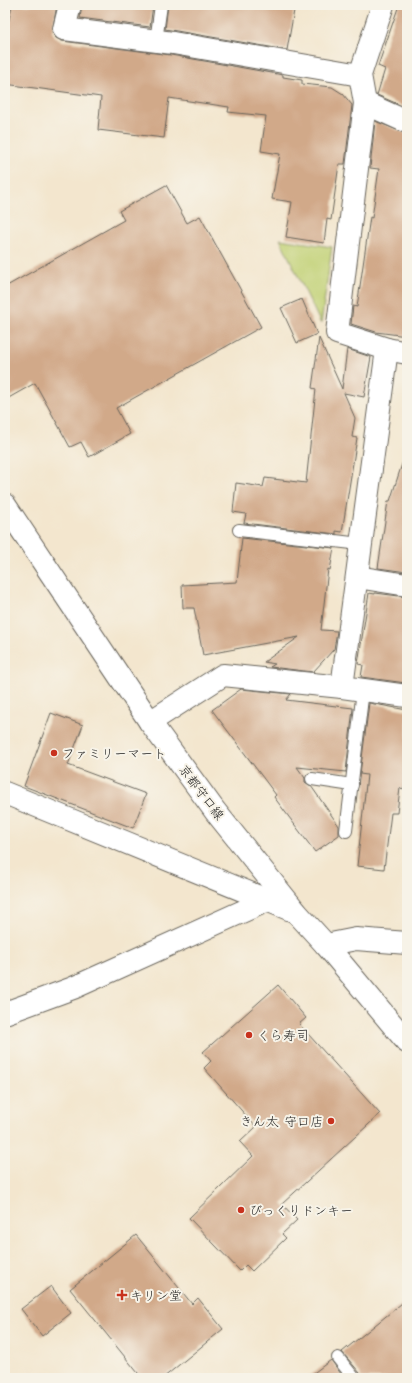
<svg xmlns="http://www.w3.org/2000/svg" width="412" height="1383" font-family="'Architects Daughter','Klee One',sans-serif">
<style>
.green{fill:#c0d072;stroke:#6e7647}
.building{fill:#d1a989}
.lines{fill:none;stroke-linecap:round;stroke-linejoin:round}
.lane-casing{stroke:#67635a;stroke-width:14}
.street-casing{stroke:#67635a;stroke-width:24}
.primary-casing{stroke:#67635a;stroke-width:24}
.lane{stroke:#fff;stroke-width:12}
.street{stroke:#fff;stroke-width:22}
.primary{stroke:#fff;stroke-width:22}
.poi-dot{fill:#c8321e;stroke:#f7f3e8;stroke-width:1.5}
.labels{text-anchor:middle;stroke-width:4;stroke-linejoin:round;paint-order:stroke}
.poi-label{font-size:13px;fill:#1c1c1c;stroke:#f7f3e8;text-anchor:start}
.street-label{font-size:13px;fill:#1c1c1c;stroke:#f7f3e8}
</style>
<rect width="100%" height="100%" fill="#f7f3e8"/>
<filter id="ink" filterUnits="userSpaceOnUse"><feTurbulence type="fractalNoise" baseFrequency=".025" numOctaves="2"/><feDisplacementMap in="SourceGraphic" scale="8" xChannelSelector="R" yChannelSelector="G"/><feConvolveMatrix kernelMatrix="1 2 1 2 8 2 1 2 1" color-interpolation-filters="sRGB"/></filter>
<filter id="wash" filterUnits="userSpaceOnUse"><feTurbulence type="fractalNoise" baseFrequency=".012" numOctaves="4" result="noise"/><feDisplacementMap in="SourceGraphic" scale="16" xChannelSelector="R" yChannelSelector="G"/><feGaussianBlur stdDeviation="0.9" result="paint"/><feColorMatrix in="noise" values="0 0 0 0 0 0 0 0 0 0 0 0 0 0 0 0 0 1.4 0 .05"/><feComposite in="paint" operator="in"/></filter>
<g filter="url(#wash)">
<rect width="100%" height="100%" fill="#f3e6ce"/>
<polygon class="green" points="280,239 332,247 321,324"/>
<g id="blocks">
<g class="building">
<polygon points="12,5 57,5 52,32 56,38 62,41 171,55 283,75 283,77 302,80 302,84 332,87 343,94 352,105 345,164 339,164 331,220 327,219 324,243 286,237 292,202 272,199 280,154 261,151 266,116 228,112 229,107 169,98 164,138 98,130 101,97 5,84 5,38"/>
<polygon points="82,5 153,5 150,27 80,18"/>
<polygon points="168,5 295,5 287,50 165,29"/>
<polygon points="399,5 407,5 407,108 377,95 385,69 378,66"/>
<polygon points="375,121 407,134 407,336 376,332 351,324 353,306 357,307 370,217 372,218 379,169 370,168"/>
<polygon points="166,185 187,223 200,216 261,327 116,408 130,434 89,457 81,442 70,447 35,383 5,400 5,287 124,220 119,211"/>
<polygon points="302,299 317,334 297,343 281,308"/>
<polygon points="319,338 342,389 347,349 371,357 364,397 344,393 355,418 352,437 357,438 342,532 336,531 336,534 244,523 246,514 233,512 236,483 263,487 265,478 306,483 316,389 312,388"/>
<polygon points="403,461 407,461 407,572 378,568 388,501 390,501"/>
<polygon points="242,538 334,548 330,570 328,569 321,630 337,631 334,649 313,672 270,667 275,664 264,662 299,637 203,655 194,608 183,608 182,585 237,582"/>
<polygon points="369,593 375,594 375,593 407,597 406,683 361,677 363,665 358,664"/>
<polygon points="241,689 291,694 286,700 353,708 346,772 297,767 305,778 305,782 311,786 339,826 339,835 315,852 274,797 276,795 212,710"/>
<polygon points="369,703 407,710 407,764 404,789 400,788 397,813 391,813 384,869 357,866 367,775 360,774"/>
<polygon points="51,713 83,725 68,765 146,794 133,828 24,786"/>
<polygon points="278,985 306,1018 299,1024 380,1114 282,1204 297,1220 282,1234 286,1238 252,1271 246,1265 240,1271 189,1218 253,1156 240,1142 256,1127 204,1068 211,1061 203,1052"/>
<polygon points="136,1235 192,1304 198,1298 223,1329 163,1378 142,1378 70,1289"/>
<polygon points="51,1286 71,1313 42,1336 21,1309"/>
<polygon points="407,1299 407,1378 361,1378 360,1373 342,1352"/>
<polygon points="331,1360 344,1378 307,1378"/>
</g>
</g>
</g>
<g filter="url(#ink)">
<use href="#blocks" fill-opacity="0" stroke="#67635a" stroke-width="1"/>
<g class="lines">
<defs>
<g id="lane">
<polyline points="156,41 161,5"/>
<polyline points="239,530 361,544"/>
<polyline points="312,779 352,785"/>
<polyline points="346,831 363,690"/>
<polyline points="338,1358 354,1378"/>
</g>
<g id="street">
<polyline points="70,5 64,29 173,43 360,75"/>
<polyline points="365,103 407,122"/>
<polyline points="387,349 407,353"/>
<polyline points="357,577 407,585"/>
<polyline points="342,687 387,349 337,333 365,103 360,75 383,5"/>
<polyline points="150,722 223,675 342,687 407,696"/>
<polyline points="5,793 296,912"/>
<polyline points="326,945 356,939 407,943"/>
<polyline points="5,1013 73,988 268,900"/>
</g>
<polyline id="primary" points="5,505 150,722 215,811 296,912 326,945 407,1042"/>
</defs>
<use href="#lane" class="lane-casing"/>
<use href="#street" class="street-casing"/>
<use href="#primary" class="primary-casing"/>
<use href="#lane" class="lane"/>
<use href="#street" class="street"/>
<use href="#primary" class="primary"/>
</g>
</g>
<g class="poi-dot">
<circle cx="54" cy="753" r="4"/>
<circle cx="249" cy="1035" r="4"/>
<circle cx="331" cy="1121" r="4"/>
<circle cx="241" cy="1210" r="4"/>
<path d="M120 1289h4v4h4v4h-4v4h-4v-4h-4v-4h4z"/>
</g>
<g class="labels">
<g class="poi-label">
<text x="62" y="758">ファミリーマート</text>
<text x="257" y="1040">くら寿司</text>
<text x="323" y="1126" text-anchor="end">きん太 守口店</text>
<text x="249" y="1215">びっくりドンキー</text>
<text x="130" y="1300">キリン堂</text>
</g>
<g class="street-label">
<text transform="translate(202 792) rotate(53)" y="5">京都守口線</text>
</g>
</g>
<rect width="412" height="1383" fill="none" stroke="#f7f3e8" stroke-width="20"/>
</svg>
